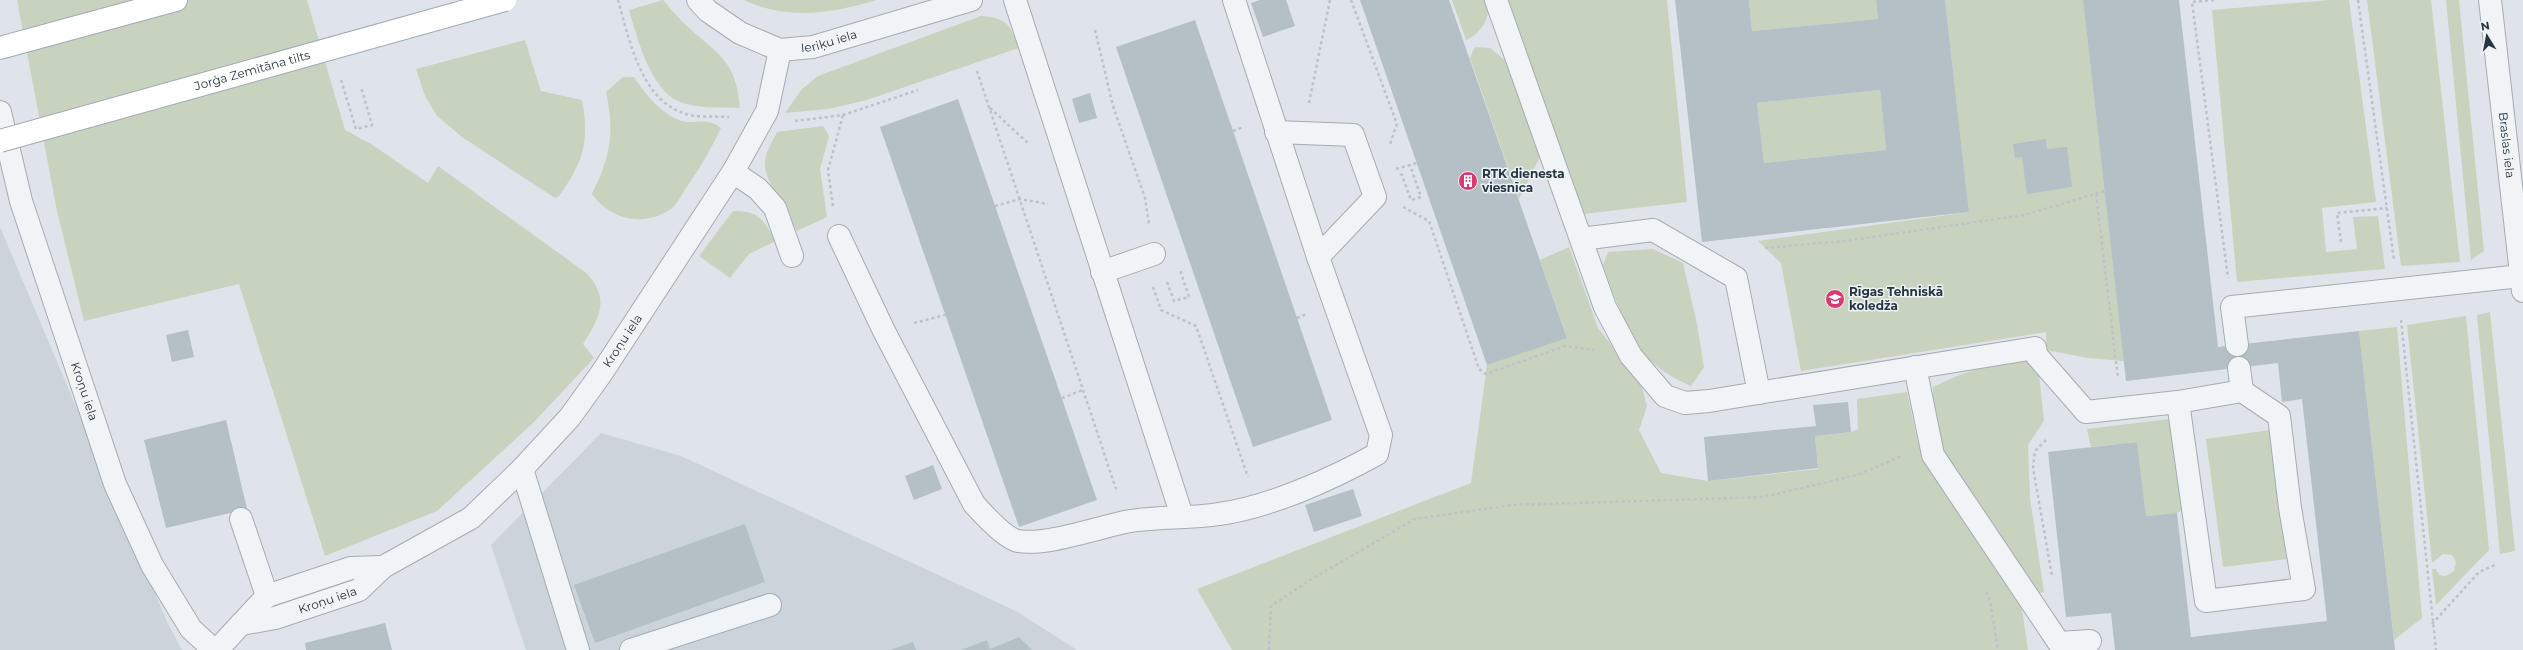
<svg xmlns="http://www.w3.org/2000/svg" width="2523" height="650" font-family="Montserrat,sans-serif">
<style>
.built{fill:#ccd4db}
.green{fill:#c8d3bf}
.building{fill:#b5bfc6;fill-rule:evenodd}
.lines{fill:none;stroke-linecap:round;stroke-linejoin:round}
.minor-casing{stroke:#a3acb3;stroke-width:24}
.major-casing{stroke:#9dabb5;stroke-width:24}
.path{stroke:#bcc2c8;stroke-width:2.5;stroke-dasharray:3 3;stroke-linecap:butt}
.minor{stroke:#f1f4f7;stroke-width:22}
.major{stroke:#fff;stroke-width:22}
.major-bridge-casing{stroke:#9dabb5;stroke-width:24;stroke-linecap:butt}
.major-bridge{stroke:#fff;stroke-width:22}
.labels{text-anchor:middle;stroke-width:3;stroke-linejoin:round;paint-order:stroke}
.street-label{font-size:12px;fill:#263541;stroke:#eef3f6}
.poi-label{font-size:12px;font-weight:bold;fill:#263541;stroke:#eef3f6;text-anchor:start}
</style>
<rect width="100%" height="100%" fill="#dee4e9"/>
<g class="built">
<polygon points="0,227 168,624 182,650 0,650"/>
<polygon points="601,433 681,456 1016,611 1077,650 526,650 491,545"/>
</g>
<g class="green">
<path d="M 17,0 L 307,0 L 345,130 L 371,144 L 428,183 L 438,166 L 585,272 C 611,298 600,317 583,344 L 594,358 L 533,423 L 437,511 L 325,556 L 239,284 L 84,321 L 57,211 Z"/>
<path d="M 663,0 C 671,9 679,19 688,27 C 720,56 736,61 740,108 C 721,107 698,109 680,102 C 650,90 637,37 629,10 Z"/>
<path d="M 744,0 L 877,0 C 832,13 788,21 744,0 Z"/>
<path d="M 1452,0 L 1487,0 C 1492,16 1481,34 1466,40 Z"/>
<polygon points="1508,0 1667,0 1687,202 1584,214"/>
<polygon points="1749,0 1876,0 1878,19 1752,31"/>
<polygon points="1945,0 2083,0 2124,361 2088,358 2046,350 2046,332 1801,371 1781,263 1758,241 1969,212"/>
<polygon points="2331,0 2349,0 2376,202 2322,208 2326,252 2357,249 2353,217 2378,216 2385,269 2237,282 2212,10"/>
<polygon points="2367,0 2431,0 2460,262 2401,266"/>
<polygon points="2446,0 2459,0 2484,251 2471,260"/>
<path d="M 981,16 C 1008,18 1010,25 1019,48 L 867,100 L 828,109 L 785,113 L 802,89 L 818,76 Z"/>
<path d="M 525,40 L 541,91 L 582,100 C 590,141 583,164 558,197 L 555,198 L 462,137 L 437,116 L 425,96 L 416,69 Z"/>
<polygon points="1475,47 1490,48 1505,60 1540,157 1519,199 1470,58"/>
<path d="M 623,77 L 634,77 C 645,94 662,115 682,121 C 697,125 707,116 721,128 C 710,151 699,170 684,191 C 681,196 677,204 672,208 C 645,228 610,220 592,194 C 595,186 600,179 602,171 C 613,144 612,120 606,92 Z"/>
<polygon points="1880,90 1886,150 1764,163 1757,103"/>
<path d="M 823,126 L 829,136 L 820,169 L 827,217 L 797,231 C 788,215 765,181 765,164 C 765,153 772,142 777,132 Z"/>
<path d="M 733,211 C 761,211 762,220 776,241 L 749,254 L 730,278 L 699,256 Z"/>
<polygon points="1569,247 1598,328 1640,381 1647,406 1639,430 1661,473 1708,481 1818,469 1815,436 1851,432 1858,429 1857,399 1907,392 1918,443 1959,512 2021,602 2028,650 1232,650 1197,589 1471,483 1487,365 1567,337 1540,260"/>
<path d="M 1653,249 L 1683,263 L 1697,324 L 1704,367 L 1691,386 C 1672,378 1653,366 1641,350 C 1626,330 1611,288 1603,265 L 1608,252 Z"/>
<polygon points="2490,312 2515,551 2500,554 2477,315"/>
<polygon points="2466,316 2489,550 2436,605 2432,569 2436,569 2439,575 2446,576 2454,571 2456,562 2452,555 2443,554 2432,563 2407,325"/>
<polygon points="2397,327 2422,618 2394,640 2359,331"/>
<path d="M 2037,356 L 2044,421 L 2028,445 L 2030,498 L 2044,592 L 2036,594 L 1951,473 L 1933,416 L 1933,387 C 1966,370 2000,361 2037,356 Z"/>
<polygon points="2170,419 2183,510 2177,513 2146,516 2137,442 2091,447 2087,429"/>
<polygon points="2270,430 2288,559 2223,567 2206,439"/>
<polygon points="347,578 357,579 349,587 263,612 273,602"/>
</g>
<g class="building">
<polygon points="1260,0 1286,0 1295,26 1263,37 1251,3"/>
<polygon points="1360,0 1449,0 1567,338 1487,365"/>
<path d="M 1675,0 L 1749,0 L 1752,31 L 1878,19 L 1876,0 L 1945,0 L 1969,212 L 1702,242 ZM 1880,90 L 1886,150 L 1764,163 L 1757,103 Z"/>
<polygon points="2083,0 2179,0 2218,347 2359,331 2395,650 2115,650 2111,613 2066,617 2048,452 2137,442 2146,516 2177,513 2191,637 2327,621 2302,399 2282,402 2278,363 2126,381"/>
<polygon points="1195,20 1332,420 1253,447 1116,47"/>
<polygon points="1090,93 1097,118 1079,123 1072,99"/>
<polygon points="958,99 1097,500 1019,527 880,127"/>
<polygon points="2046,139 2047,149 2067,147 2072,187 2027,194 2022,157 2015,158 2013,144"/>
<polygon points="188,330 194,357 172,362 166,335"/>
<polygon points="1848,402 1851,432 1815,436 1818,468 1708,481 1704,437 1816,426 1813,405"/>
<polygon points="226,420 247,509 166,528 144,440"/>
<polygon points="933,465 942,489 914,500 905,476"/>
<polygon points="1353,489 1362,516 1314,532 1305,505"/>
<polygon points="745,524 765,582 595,643 574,585"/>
<polygon points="385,623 392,650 306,650 305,643"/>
<polygon points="1019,637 1032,650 961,650 987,640 990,649"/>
<polygon points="913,642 916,650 890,650"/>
</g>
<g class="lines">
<defs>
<g id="minor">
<path id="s1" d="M 698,0 L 708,11 L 740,33 L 780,50 L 813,47 L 971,0"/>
<polyline points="1015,0 1182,516"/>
<polyline points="1496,0 1605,307 1631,356 1665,396 1685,403 1709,401 2035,348 2037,356 2086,412 2178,402 2242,391 2279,416 2290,508 2304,589 2206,601 2178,402"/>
<path id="s2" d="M 2490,0 L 2523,291"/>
<path id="s3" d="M 0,112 L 21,201 L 115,484 L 152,565 L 191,629 L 214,650"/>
<polyline points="1276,132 1353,135 1375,197 1318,257"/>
<polyline points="733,172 758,189 775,208 792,256"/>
<path d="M 839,236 L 884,331 L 974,504 C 983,514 1006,539 1018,541 C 1045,546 1097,528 1125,522 C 1156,516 1188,519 1219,514 C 1270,507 1332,479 1377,454 L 1381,435 L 1318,257 L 1234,0"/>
<polyline points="1581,239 1653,230 1736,278 1759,393"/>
<polyline points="1102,272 1154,254"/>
<polyline points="2237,345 2232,307 2521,276"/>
<polyline points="1915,367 1933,455 2059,643 2090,641"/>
<polyline points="2239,368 2242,391"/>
<polyline points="522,469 578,650"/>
<polyline points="241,519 267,596"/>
<path id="s4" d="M 241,624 L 275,618 L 359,590 L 383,567 L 471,518 L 522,469 L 570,417 L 601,374 L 733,172 L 767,111 L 780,50"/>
<polyline points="217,650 267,596 351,568 383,567"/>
<polyline points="631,650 770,605"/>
</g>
<polyline id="major" points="0,48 176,0"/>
</defs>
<use href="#minor" class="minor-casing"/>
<use href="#major" class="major-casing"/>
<g class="path">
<path d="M 618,0 C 629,38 640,98 683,113 C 696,118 715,116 729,117"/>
<polyline points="1351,0 1397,124 1390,144"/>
<polyline points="2214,0 2192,2 2228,278"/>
<polyline points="2358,0 2394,260"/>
<polyline points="1095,30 1113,106 1145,198 1149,224"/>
<polyline points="977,71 1117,492"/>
<polyline points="341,80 356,129 372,125 361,87"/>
<polyline points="1309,103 1330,0"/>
<polyline points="990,108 1029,144"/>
<polyline points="795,121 843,115 918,90"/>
<polyline points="1233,131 1244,127"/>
<polyline points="1396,169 1417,163"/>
<polyline points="1400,174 1402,175 1411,200 1421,197 1410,165"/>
<polyline points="2096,194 2118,378"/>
<polyline points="833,206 828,170 843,115"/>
<polyline points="995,206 1020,199 1048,204"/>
<polyline points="1403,207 1429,221 1479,369 1486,374 1565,346 1594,350"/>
<polyline points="2341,242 2337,213 2387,208"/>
<polyline points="1765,248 1845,241 2024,215 2105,191"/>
<polyline points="1167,282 1174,301 1189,297 1180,270"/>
<polyline points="1153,287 1161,310 1196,326 1248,477"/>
<polyline points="1297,318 1306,314"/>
<polyline points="2401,320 2436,650"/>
<polyline points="914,323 945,315"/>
<polyline points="1062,398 1083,390"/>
<polyline points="2046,440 2035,451 2033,468 2052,576"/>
<polyline points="1986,592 1990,601 1998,650"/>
<polyline points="2432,624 2479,572 2495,565"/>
<polyline points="1269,650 1271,606 1310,580 1415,519 1512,505 1764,497 1857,475 1902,456"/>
</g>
<use href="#minor" class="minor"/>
<use href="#major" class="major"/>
<defs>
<g id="major-bridge">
<path id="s5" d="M 0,141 L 505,0"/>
</g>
</defs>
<use href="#major-bridge" class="major-bridge-casing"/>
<use href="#major-bridge" class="major-bridge"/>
</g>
<defs>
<symbol id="building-disc" viewBox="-11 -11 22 22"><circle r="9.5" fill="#d73a71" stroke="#eef3f6"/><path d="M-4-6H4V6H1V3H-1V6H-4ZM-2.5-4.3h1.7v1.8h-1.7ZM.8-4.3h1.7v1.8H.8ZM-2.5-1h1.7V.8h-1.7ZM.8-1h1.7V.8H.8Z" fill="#fff"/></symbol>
<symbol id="school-disc" viewBox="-11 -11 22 22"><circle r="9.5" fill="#d73a71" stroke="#eef3f6"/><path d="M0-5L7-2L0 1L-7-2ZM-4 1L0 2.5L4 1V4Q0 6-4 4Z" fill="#fff"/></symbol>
</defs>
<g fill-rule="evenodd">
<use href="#building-disc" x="1457" y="170" width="22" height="22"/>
<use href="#school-disc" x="1824" y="288" width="22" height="22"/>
</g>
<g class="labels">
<g class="street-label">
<text dy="4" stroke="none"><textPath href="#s1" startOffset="147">Ieriķu iela</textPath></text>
<text dy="4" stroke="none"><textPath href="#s5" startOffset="262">Jorģa Zemitāna tilts</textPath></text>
<text dy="4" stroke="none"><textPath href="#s2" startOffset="146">Braslas iela</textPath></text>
<text dy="4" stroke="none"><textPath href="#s4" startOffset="491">Kroņu iela</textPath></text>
<text dy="4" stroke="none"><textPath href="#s3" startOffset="292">Kroņu iela</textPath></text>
<text dy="4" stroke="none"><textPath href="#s4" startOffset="90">Kroņu iela</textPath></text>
</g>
<g class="poi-label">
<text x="1482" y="178">RTK dienesta<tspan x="1482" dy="14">viesnīca</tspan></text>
<text x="1849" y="296">Rīgas Tehniskā<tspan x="1849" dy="14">koledža</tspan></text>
</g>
</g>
<g transform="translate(2487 36) rotate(350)" stroke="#eef3f6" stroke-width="3" paint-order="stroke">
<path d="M0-3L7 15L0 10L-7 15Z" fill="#263541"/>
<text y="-6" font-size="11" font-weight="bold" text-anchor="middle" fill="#263541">N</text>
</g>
</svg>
